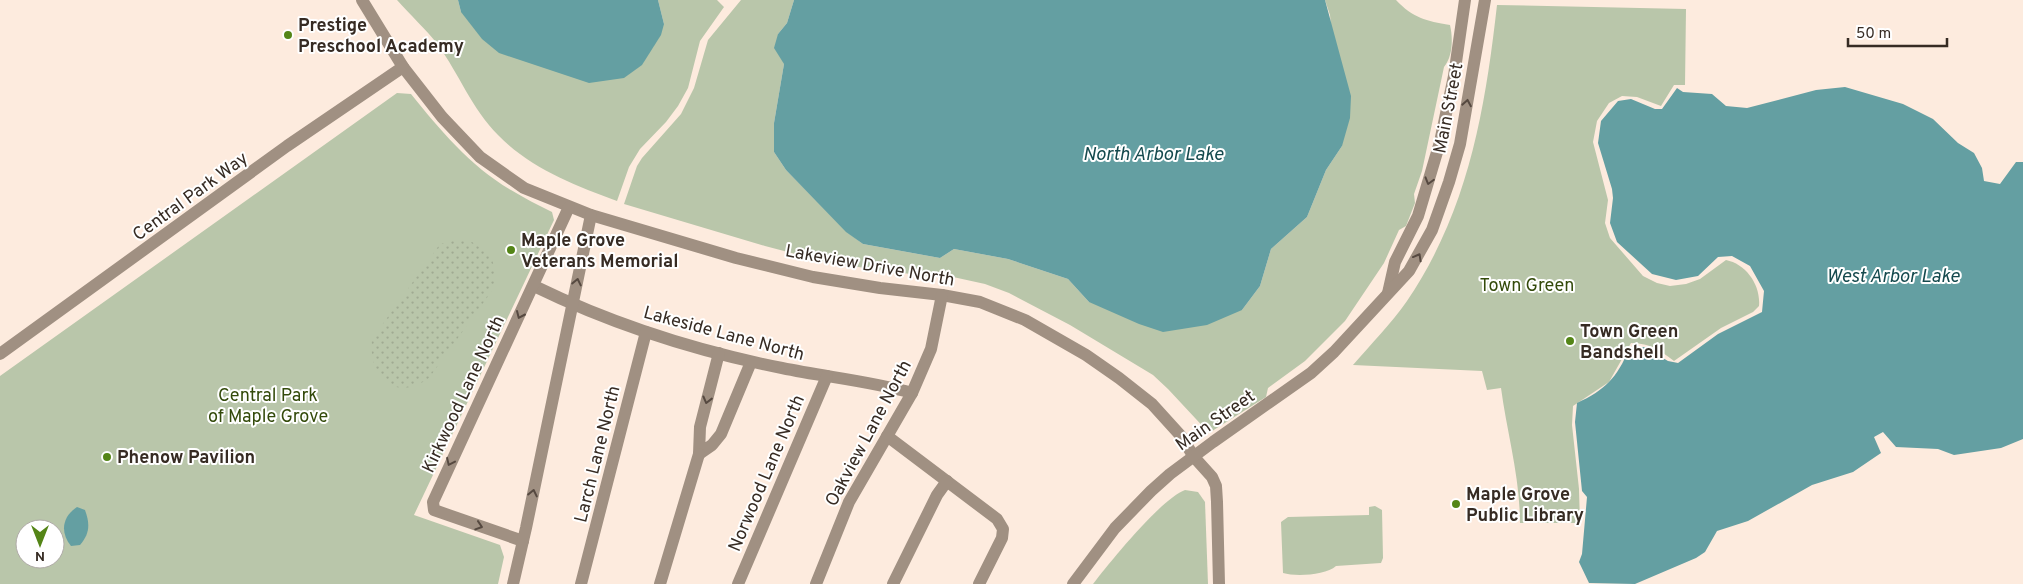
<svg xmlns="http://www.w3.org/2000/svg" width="2023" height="584" font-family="Overpass,sans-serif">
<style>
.green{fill:#b9c6aa;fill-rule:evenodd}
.garden{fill:url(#garden-dots)}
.water{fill:#649fa2}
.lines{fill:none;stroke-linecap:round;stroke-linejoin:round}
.minor{stroke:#a09082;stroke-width:12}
.oneway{stroke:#564940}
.poi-dot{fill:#548517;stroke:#fff;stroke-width:2}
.labels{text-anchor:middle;stroke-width:4;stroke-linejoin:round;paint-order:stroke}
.poi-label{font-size:18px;font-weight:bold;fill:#362b23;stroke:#fff;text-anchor:start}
.street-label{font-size:18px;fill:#362b23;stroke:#fff}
.park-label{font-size:18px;fill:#334a0a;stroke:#fff}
.water-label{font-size:19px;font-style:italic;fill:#154a4e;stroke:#fff}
</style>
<defs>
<pattern id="garden-dots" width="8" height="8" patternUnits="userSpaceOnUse" patternTransform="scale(1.25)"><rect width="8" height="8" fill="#b9c6aa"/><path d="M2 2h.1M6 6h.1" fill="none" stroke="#a0aa92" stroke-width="1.8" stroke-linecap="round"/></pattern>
</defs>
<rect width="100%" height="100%" fill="#fdebde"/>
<g class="green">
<path d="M 397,0 L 458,0 L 461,12 L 664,24 L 658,0 L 717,0 L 724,7 L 700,41 L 688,88 L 678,106 L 666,122 L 640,149 L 629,167 L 617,201 C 574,185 530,168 498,135 C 472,109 459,74 438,45 C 426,29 410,15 397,0 Z"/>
<path d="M 741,0 L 794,0 L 787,23 L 778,34 L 784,64 L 774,123 L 774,152 L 786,170 L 847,232 L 863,244 L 940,258 L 954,249 L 1008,259 L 1068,279 L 1089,302 L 1242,310 L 1260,286 L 1271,249 L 1307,217 L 1326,170 L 1342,146 L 1330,15 L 1325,0 L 1396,0 C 1413,18 1426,21 1450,25 C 1453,38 1453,56 1444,67 L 1422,171 L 1414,194 L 1415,203 L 1406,226 L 1399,230 L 1384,263 L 1345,321 L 1305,361 L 1268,388 L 1266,397 L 1209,433 L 1168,389 L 1153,375 L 1070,325 L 1009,293 L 985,284 L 944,275 L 927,276 L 878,270 L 826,262 L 765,246 L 624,204 L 637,166 L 642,158 L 681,114 L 694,88 L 708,40 Z"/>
<path d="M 1497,5 L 1686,9 L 1685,85 L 1674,85 L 1661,106 L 1637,97 L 1622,96 L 1609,103 L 1597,121 L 1593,142 L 1608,200 L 1605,223 L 1610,238 L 1643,276 L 1657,283 L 1670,286 L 1686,284 L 1700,279 L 1726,260 C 1746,264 1761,285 1759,306 L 1753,312 L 1721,328 L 1674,361 C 1658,349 1652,344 1631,343 L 1609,382 L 1573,406 L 1572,425 L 1579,489 L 1580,523 L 1520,523 C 1520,477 1507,433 1501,388 L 1487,390 L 1482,371 L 1353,365 C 1371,344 1391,324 1407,301 C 1468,211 1485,111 1497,5 Z"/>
<path d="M 397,93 L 411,94 C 439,129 471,167 511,190 C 524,198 538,205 552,212 L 554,220 L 414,515 L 500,545 L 504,557 L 498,584 L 0,584 L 0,376 ZM 25,529 L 55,529 L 55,559 L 25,559 Z"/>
<path d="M 1185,490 L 1198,492 L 1205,502 L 1208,584 L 1093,584 C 1109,563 1162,498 1185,490 Z"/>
<path d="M 1375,506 L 1382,510 L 1383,558 L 1381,563 L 1336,566 C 1326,575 1296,577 1283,573 L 1281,522 L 1288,517 L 1369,515 L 1369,507 Z"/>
</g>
<path class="garden" d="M 461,239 L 472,242 L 491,255 L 494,267 L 494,288 L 429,378 C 394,403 368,377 372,339 L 440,244 Z"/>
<g class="water">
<polygon points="458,0 658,0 664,24 661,35 642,65 624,78 589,83 499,53 482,39 461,12"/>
<polygon points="794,0 1325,0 1351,96 1350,118 1342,146 1326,170 1307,217 1271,249 1260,286 1242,310 1207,325 1163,332 1139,324 1089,302 1068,279 1008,259 954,249 940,258 863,244 846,232 786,170 774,152 774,123 784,64 774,48 778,34 787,23"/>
<path d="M 1845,87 L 1903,104 L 1933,119 L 1958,143 L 1974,153 L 1982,168 L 1984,181 L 2000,184 L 2016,162 L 2023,162 L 2023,439 L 2001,448 L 1954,455 L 1938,449 L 1896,447 L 1883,432 L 1874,437 L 1881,453 L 1853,472 L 1812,485 L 1748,521 L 1717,531 L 1705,552 L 1696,558 L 1635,584 L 1589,583 L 1579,562 L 1582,554 L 1587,497 L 1582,491 L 1575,422 L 1577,403 C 1605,390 1617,378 1629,349 L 1644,347 L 1668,361 L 1678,363 L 1718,334 L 1762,312 L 1764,291 L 1750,266 L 1732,256 L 1718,257 L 1698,276 L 1676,280 L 1652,274 L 1617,242 L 1610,223 L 1613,198 L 1612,189 L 1598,143 L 1601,121 L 1618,101 L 1631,99 L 1655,109 L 1662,109 L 1677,88 L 1683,92 L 1712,94 L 1726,106 L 1747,108 L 1816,90 Z"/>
<path d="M 77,507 L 85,510 C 90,524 90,533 80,545 L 71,546 C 60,532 62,517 77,507 Z"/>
</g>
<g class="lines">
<g class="minor">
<polyline points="362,0 403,67 442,117 480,157 524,188 591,215 736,258 813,277 880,288 942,295 980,302 1025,320 1086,355 1119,378 1152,404 1181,436 1194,457 1212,477 1216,486 1217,502 1219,584"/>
<path d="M 534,286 C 612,324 696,351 782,368 C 825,377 870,381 912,393"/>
<polyline points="1388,293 1395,262 1418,216 1440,142 1454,76 1465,0"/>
<polyline points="719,353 700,427 699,454 712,445 721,434 751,362"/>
<polyline points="0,354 287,146 403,67"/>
<polyline points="887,436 997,519 1003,529 1002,538 979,584"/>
<polyline points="523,541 434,510 433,502 569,207"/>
<polyline points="513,584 526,528 591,215"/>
<polyline points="581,584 646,332"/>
<polyline points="660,584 699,454"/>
<polyline points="738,584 827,376"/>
<polyline points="816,584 849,502 912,393 931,349 942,295"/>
<polyline points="893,584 937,495 947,481"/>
<polyline points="1073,584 1115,528 1151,491 1170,474 1213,442 1311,373 1334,352 1409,271 1432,230 1449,182 1460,144 1485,0"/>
</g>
</g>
<defs><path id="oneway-chevron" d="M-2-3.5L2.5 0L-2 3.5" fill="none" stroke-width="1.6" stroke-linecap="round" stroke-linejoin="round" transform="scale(1.25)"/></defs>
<g class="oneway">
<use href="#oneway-chevron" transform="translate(1467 103) rotate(-80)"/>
<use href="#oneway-chevron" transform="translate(1429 181) rotate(106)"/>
<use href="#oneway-chevron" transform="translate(1418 257) rotate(-61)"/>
<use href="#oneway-chevron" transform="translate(577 282) rotate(-78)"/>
<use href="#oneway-chevron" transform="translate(520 315) rotate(114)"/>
<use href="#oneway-chevron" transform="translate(707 400) rotate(104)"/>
<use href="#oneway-chevron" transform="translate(450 462) rotate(115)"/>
<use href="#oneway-chevron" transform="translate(533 493) rotate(-78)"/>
<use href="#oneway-chevron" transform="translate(479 526) rotate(18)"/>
</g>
<g class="poi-dot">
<circle cx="288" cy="35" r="5"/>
<circle cx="511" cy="250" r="5"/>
<circle cx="1570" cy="341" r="5"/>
<circle cx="107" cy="457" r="5"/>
<circle cx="1456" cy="504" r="5"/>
</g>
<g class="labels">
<g class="poi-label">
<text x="298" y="31">Prestige<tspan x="298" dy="21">Preschool Academy</tspan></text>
<text x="521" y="246">Maple Grove<tspan x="521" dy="21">Veterans Memorial</tspan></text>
<text x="1580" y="337">Town Green<tspan x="1580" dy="21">Bandshell</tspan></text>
<text x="117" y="463">Phenow Pavilion</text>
<text x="1466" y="500">Maple Grove<tspan x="1466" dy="21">Public Library</tspan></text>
</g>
<g class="street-label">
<text transform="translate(1448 108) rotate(-79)" y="6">Main Street</text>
<text transform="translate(190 196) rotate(-36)" y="6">Central Park Way</text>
<text transform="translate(870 265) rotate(10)" y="6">Lakeview Drive North</text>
<text transform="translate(724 333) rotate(15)" y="6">Lakeside Lane North</text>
<text transform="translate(463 394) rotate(-65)" y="6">Kirkwood Lane North</text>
<text transform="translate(1215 420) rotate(-35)" y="6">Main Street</text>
<text transform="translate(868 433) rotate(-62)" y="6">Oakview Lane North</text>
<text transform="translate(597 454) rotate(-76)" y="6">Larch Lane North</text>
<text transform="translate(766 473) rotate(-67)" y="6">Norwood Lane North</text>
</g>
<g class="park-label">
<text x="1527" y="291">Town Green</text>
<text x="268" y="401">Central Park<tspan x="268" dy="21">of Maple Grove</tspan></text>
</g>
<g class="water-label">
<text x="1153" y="160">North Arbor Lake</text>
<text x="1893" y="282">West Arbor Lake</text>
</g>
</g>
<g transform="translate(40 544) rotate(180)"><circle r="24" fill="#ffffff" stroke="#afaaa7"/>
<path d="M0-4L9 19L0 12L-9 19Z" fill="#548517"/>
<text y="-8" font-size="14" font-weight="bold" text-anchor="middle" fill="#362b23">N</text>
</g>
<path d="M1848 38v8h99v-8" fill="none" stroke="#362b23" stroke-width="2.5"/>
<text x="1856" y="38" font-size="15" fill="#362b23" stroke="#ffffff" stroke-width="4" paint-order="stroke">50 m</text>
</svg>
